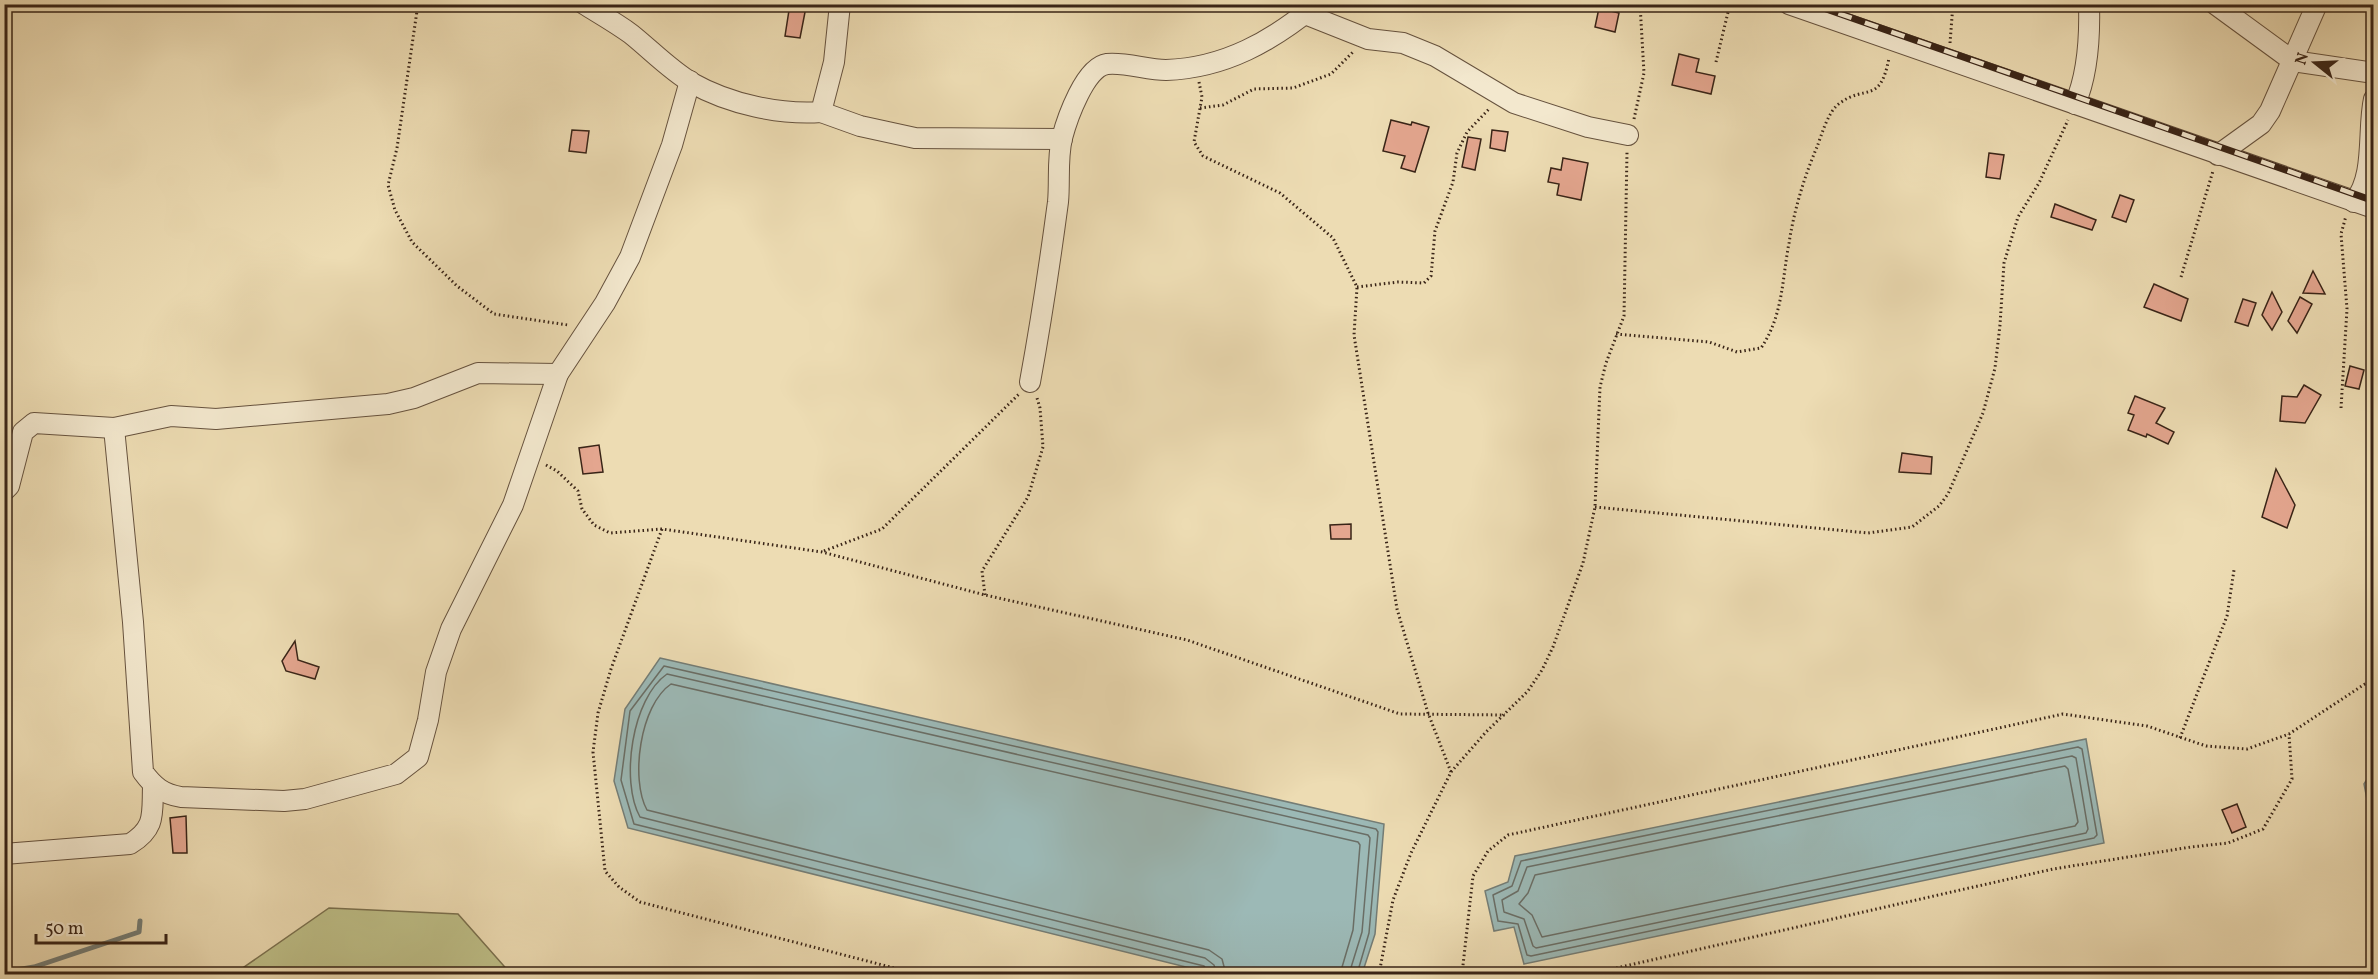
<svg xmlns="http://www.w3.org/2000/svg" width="2378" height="979" font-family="Vollkorn,serif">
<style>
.green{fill:#bebf88;stroke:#7c7250;stroke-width:1.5}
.water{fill:#9cb9b6;stroke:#747d76;stroke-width:1.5}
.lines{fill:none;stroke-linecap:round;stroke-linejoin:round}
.shore{stroke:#6a6e66;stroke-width:1.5}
.stream{stroke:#747d76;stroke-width:5}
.building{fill:#e4a68f;stroke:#392417;stroke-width:1.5}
.minor-casing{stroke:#66523e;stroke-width:22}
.path{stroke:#392417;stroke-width:3;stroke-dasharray:1.5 3;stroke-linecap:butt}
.minor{stroke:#f3e8ce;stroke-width:20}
.rail-casing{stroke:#392417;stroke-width:7}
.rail{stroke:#f3e8ce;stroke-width:4.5;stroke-dasharray:14;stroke-linecap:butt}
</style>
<rect width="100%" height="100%" fill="#eddcb3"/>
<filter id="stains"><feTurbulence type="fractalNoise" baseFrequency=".00333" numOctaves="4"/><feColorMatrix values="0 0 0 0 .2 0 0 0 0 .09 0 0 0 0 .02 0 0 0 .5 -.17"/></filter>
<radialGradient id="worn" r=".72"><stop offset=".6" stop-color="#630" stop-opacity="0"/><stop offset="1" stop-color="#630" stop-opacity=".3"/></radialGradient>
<g class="green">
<polygon points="329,908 458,914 511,974 234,974"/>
<polygon points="76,971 158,974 68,974"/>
</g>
<g class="water">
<polygon points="660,658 1384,824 1375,934 1362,974 1214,974 628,828 614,781 625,709"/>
<polygon points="2086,739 2104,843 1524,964 1514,927 1494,931 1485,891 1508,882 1515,856"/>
<polygon points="2373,770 2373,830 2364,784"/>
</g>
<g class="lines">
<g class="shore">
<polygon points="2078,747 2082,749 2097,835 2094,838 1531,956 1527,955 1518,924 1498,921 1493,895 1512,886 1521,861"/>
<polygon points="2072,756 2076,758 2088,829 2086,833 1536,948 1533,946 1524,919 1504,912 1502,900 1518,891 1527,867"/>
<polygon points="2065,766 2068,769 2078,822 2075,826 1542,937 1532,915 1519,904 1528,893 1535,875"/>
<polyline points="1209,974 1204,966 634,824 621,780 630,711 664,666 1376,829 1378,832 1369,933 1357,974"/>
<path d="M 1217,974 L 1214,965 L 1205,958 L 640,817 C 620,781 632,698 667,674 L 1368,835 L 1370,838 L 1362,932 L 1349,974"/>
<path d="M 1226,974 L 1222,959 L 1209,950 L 647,810 C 630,779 640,705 671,684 L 1358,842 L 1360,845 L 1353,930 L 1340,974"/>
</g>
<polyline class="stream" points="4,972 34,967 139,932 140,921"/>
</g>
<g class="building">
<polygon points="790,4 806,7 800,38 785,36"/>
<polygon points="1599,8 1619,13 1615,32 1595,27"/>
<polygon points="1679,54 1699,59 1696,72 1715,76 1711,94 1672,85"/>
<polygon points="1391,120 1411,125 1412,122 1429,127 1415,172 1401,168 1405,156 1383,151"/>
<polygon points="572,130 589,131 586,153 569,151"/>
<polygon points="1492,130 1508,132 1505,151 1490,148"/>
<polygon points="1468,137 1481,139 1475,170 1462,167"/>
<polygon points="1989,153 2004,155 2000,179 1986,177"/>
<polygon points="1563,158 1588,163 1581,200 1557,195 1559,184 1548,182 1551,168 1561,170"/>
<polygon points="2120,195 2134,200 2126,222 2112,217"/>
<polygon points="2055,204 2096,220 2092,230 2051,217"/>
<polygon points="2313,271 2325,294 2303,293"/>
<polygon points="2154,284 2188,299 2181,321 2144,307"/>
<polygon points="2272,292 2282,312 2272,330 2262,315"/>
<polygon points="2300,297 2312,304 2297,333 2288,321"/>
<polygon points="2243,299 2256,303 2248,326 2235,322"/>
<polygon points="2350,366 2364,370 2359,389 2345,386"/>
<polygon points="2304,385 2321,395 2305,423 2280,421 2282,396 2297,397"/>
<polygon points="2135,396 2165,408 2156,423 2174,432 2168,444 2147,434 2146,437 2128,430 2134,415 2128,413"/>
<polygon points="599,445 603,472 583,474 579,448"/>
<polygon points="1902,453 1932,457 1931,474 1899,472"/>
<polygon points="2276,469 2295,505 2287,528 2262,517"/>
<polygon points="1351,524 1351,539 1331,539 1330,525"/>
<polygon points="295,641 298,660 319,667 315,679 286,671 282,661"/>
<polygon points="2237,804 2246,827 2232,833 2222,810"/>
<polygon points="186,816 187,853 173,853 170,818"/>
</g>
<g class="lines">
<defs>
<g id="minor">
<path d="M 584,4 C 600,14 616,23 631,34 C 651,50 670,70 692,83 C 729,104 780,115 821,112 L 834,62 L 840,4"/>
<polyline points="1789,4 2374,208"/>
<polyline points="2215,4 2293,61 2374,73"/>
<polyline points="1305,14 1368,39 1403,43 1435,56 1514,103 1588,127 1628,135"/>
<path d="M 2075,104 C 2088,74 2090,38 2089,4"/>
<polyline points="821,112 860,126 915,138 1062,139"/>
<polyline points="2218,155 2261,124 2270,111 2317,4"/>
<path d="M 2354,202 C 2376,176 2367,130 2374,99"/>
<path d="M 1030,382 C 1041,322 1050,262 1058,202 C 1060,182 1057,159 1062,138 C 1067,119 1085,67 1107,64 C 1126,62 1147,70 1166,70 C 1225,68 1272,41 1317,4"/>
<path d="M 114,428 L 133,622 L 143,772 C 154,787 163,794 181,797 L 284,801 L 305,799 L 396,774 L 418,757 L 428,720 L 436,672 L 451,629 L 513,505 L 558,374 L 605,303 L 630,257 L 672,145 L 690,81"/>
<polyline points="4,491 9,486 23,432 34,423 114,428 171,416 216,419 388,404 414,398 478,373 558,374"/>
<path d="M 4,854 L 130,844 C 156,828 152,814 153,787"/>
</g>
</defs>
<use href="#minor" class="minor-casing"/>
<g class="path">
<polyline points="418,4 397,148 388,185 395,210 412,242 457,286 494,314 568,325"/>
<polyline points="1950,43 1953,4"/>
<polyline points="1716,62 1730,4"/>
<polyline points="1199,82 1202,97 1194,142 1203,156 1280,193 1333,238 1357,287 1354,335 1397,609 1428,713 1451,772"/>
<polyline points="1200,108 1223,105 1254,89 1293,88 1331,74 1353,52"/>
<polyline points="1634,119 1644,73 1640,4"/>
<polyline points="2181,277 2213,171"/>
<polyline points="1357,287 1398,282 1424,283 1431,276 1435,231 1453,182 1457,153 1467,132 1489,109"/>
<path d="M 1616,334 L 1709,342 L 1737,352 L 1761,348 C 1783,316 1782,280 1789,243 C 1794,211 1804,177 1817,147 C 1822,134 1828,111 1840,103 C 1866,84 1880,105 1889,58"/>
<polyline points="2341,408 2347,309 2341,234 2346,216"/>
<polyline points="546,465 557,471 578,491 582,509 594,525 610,533 662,529 822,552 985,595 1187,640 1400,714 1505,715"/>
<polyline points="1595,507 1868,533 1912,527 1939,506 1948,494 1983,413 1995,368 2000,325 2004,263 2018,217 2039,183 2068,120"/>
<polyline points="662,529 611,669 598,713 593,752 605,871 619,887 640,902 917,974"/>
<polyline points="824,551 882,529 1019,394"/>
<polyline points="985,595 982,571 1028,497 1043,447 1040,408 1037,398"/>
<polyline points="2180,738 2227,616 2234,570"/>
<polyline points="1379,974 1393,900 1411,853 1451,772 1486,732 1528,691 1542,670 1553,647 1583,563 1595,507 1600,387 1606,363 1624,316 1627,152"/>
<polyline points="1462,974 1473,876 1488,851 1508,835 2063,714 2147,726 2206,746 2247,749 2289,734 2374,678"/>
<polyline points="1590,974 2053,869 2191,847 2228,843 2263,829 2292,779 2289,734"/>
</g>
<use href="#minor" class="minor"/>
<defs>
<polyline id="rail" points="1812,4 2374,201"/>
</defs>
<use href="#rail" class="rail-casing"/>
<use href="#rail" class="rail"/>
</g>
<rect width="2378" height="979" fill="none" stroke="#eddcb3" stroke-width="24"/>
<rect x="6" y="6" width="2366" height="967" fill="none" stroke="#392417" stroke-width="3"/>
<rect x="12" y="12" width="2354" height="955" fill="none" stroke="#392417" stroke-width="1.5"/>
<g transform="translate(2315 63) rotate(288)" stroke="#f3e8ce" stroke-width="4.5" paint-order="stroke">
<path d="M0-4.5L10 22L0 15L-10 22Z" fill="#392417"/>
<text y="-9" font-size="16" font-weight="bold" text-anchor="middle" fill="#392417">N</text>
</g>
<path d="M36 934v9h130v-9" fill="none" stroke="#392417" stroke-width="3"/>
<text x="45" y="934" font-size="18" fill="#392417" stroke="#f3e8ce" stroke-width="4.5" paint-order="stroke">50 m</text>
<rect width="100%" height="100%" filter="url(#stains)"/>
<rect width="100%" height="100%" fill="url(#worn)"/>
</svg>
